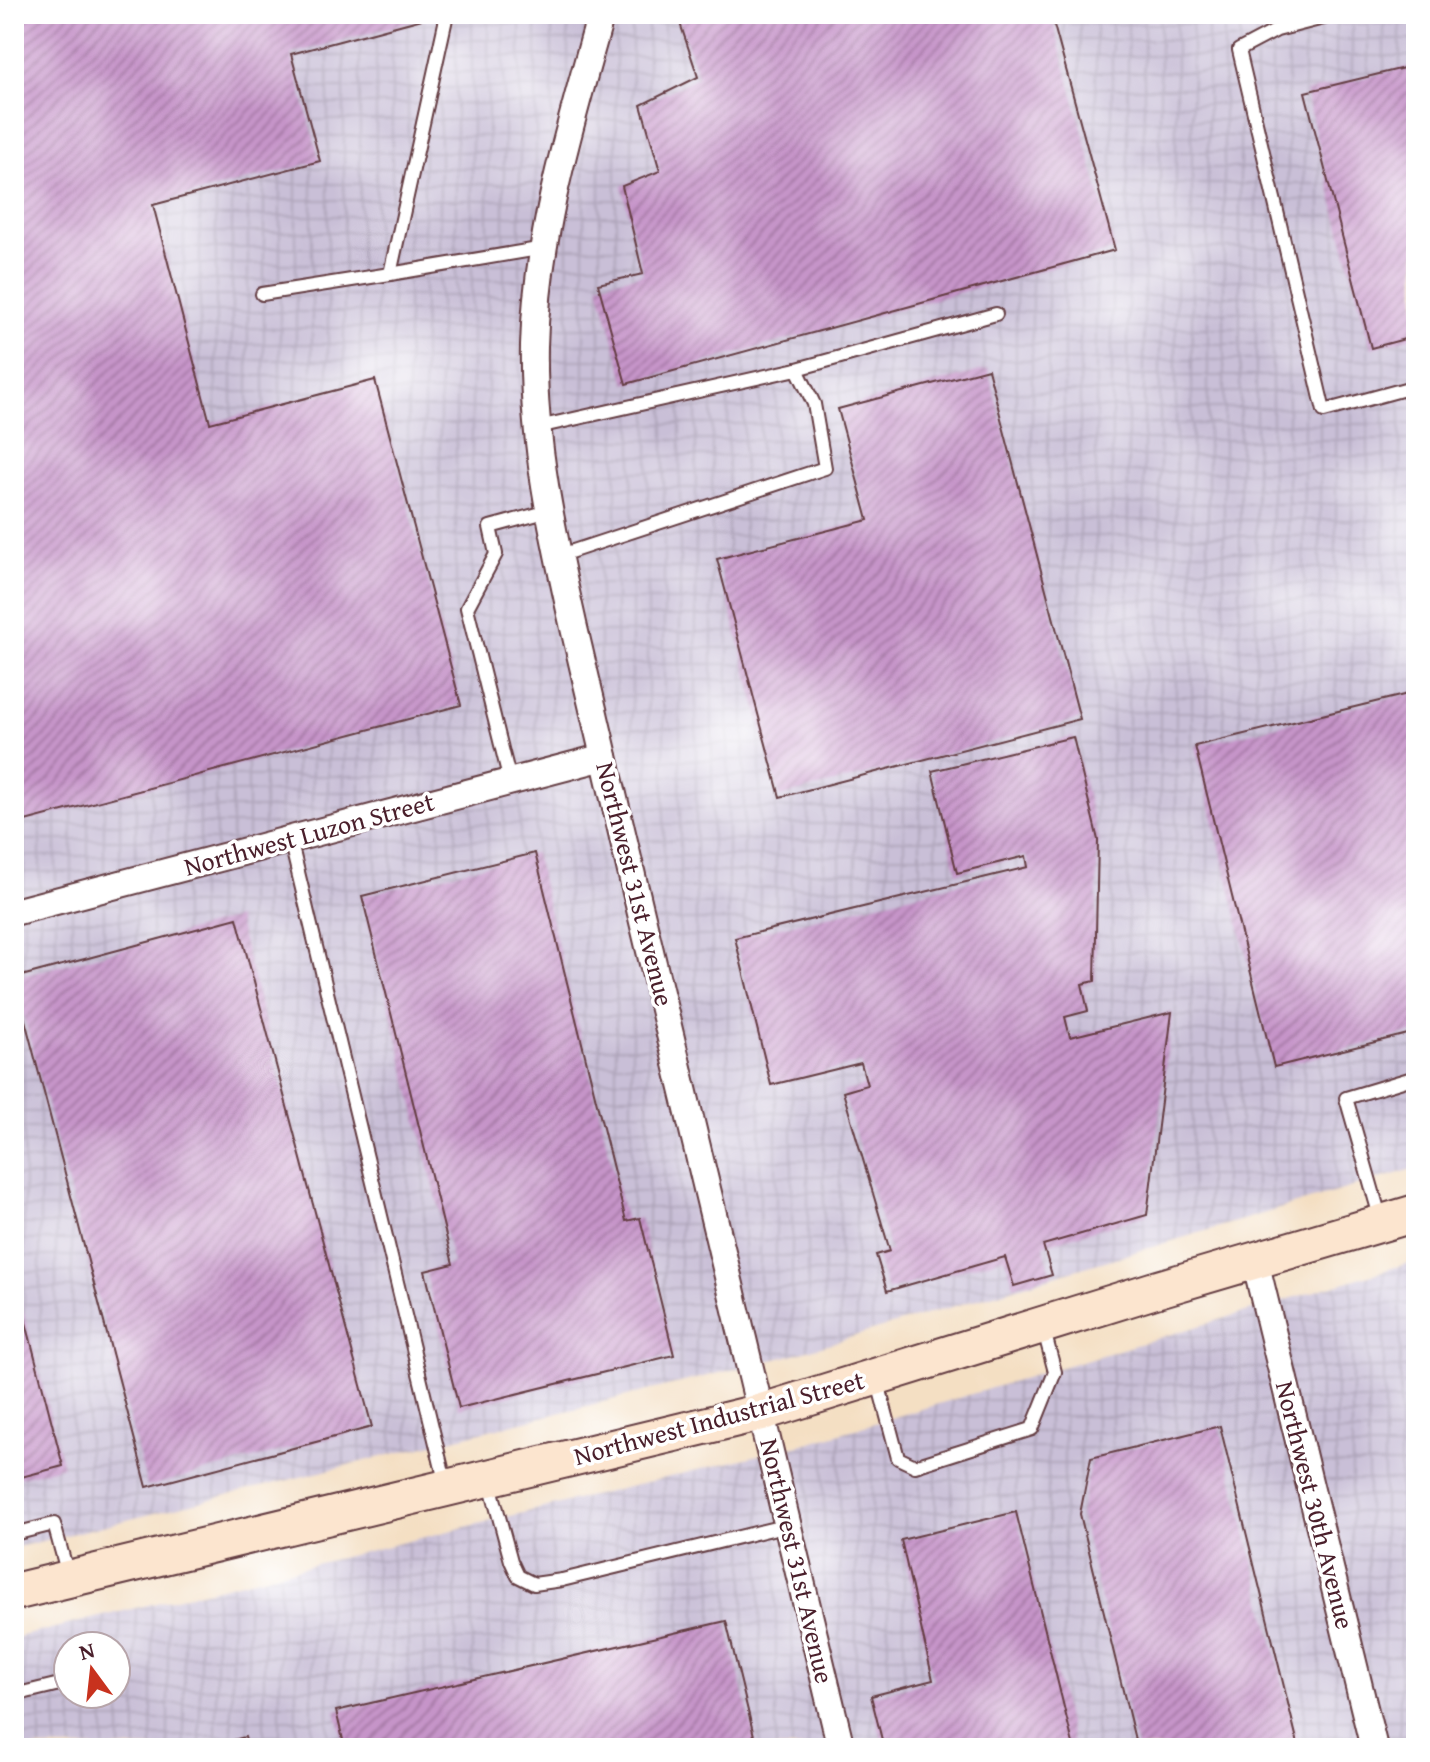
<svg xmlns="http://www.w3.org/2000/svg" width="1430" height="1762" font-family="'Gentium Book Plus',serif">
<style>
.industrial{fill:url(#industrial-grid);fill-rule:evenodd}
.building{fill:url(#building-hatch)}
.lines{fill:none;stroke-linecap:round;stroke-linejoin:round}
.lane-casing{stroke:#643c42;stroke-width:16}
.street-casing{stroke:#643c42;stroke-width:30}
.secondary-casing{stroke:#643c42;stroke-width:40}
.lane{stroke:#fff;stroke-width:12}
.street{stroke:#fff;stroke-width:26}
.secondary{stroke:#fce5cf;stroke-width:36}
.labels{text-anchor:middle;stroke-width:7;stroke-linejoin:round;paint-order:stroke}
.street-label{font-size:26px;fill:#4a1f2b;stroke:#fff}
</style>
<defs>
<pattern id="industrial-grid" width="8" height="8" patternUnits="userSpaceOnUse" patternTransform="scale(2)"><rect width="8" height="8" fill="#c9bfd7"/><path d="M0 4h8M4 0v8" fill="none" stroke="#aea4b9"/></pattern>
<pattern id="building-hatch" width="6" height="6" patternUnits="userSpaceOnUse" patternTransform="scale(2)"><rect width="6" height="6" fill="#c694c9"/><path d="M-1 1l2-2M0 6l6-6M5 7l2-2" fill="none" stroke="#a378a3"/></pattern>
</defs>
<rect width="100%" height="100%" fill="#fff"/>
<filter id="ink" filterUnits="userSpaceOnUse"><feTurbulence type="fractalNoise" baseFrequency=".0125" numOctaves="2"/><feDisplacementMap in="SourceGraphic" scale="16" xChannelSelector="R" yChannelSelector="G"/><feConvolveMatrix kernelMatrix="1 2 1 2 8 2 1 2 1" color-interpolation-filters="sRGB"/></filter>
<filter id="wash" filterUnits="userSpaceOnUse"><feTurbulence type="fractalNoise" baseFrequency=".006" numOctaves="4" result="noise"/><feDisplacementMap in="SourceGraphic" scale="32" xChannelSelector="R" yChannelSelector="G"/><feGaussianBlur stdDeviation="1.8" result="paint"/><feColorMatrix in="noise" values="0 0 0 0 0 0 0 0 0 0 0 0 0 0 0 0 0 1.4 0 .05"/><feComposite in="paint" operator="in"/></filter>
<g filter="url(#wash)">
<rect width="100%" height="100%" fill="#f4dfc3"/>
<g class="industrial">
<polygon points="14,14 1416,14 1416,1168 788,1356 14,1548"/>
<path d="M 1416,1261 L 1416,1748 L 14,1748 L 14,1638 L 811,1442 ZM 68,1646 L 116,1646 L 116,1694 L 68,1694 Z"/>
</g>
<g id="blocks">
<g class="building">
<polygon points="14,14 420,14 422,19 291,54 320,161 153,205 210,423 375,380 461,705 14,824"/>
<polygon points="677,14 1051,14 1115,250 626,384 598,284 643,274 622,186 660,171 641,105 698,77"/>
<polygon points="1416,65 1416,336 1371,348 1305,92"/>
<polygon points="988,369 1080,719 780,797 717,559 868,520 838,409"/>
<polygon points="1416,692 1416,1032 1274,1067 1195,746"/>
<polygon points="1073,737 1098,840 1095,981 1082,984 1088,1011 1065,1017 1070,1037 1172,1012 1147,1215 1043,1245 1052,1275 1014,1286 1005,1257 887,1291 876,1255 890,1251 843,1092 867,1085 861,1063 771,1085 735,938 1028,867 1026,856 957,873 932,771"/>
<polygon points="535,853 626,1221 640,1218 674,1355 459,1408 425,1271 453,1264 362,896"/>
<polygon points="237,918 372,1427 147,1487 14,978"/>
<polygon points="14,1276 63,1466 14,1479"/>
<polygon points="1220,1426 1299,1748 1137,1748 1080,1514 1091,1458"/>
<polygon points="1016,1512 1074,1748 884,1748 871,1696 933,1680 901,1540"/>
<polygon points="726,1621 757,1748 345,1748 336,1711"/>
<polygon points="245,1737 248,1748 207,1748 206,1747"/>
</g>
</g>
</g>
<g filter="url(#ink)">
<use href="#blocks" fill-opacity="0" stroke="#643c42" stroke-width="2"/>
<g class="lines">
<defs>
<g id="lane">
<polyline points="1339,14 1277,30 1239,50 1324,411 1416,386"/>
<polyline points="390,274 544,248"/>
<polyline points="262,294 390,274 447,14"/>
<polyline points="797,369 996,314"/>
<polyline points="538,427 797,369 814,404 825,468 558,556"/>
<polyline points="510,781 467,608 496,554 490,527 549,511"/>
<polyline points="290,839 446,1485"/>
<polyline points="1381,1220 1346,1098 1416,1077"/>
<polyline points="877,1379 898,1458 915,1466 1032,1429 1055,1372 1043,1327"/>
<polyline points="489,1480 511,1561 518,1576 534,1584 562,1580 788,1525"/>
<polyline points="14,1534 54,1524 68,1575"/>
<polyline points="14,1695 68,1682"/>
</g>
<g id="street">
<path d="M 601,14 C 571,123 537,231 534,346 C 532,441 553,535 574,628 C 594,712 613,796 633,880 C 703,1169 773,1458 841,1748"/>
<polyline points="14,912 604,757"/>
<polyline points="1255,1261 1374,1748"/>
</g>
<polyline id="secondary" points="14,1592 762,1412 1155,1290 1416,1213"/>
</defs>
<use href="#lane" class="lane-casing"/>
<use href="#street" class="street-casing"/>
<use href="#secondary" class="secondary-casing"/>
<use href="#lane" class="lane"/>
<use href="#street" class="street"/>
<use href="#secondary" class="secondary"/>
</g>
</g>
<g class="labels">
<g class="street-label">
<text transform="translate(309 834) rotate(-15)" y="9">Northwest Luzon Street</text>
<text transform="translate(635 884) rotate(76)" y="9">Northwest 31st Avenue</text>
<text transform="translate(719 1418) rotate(-15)" y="9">Northwest Industrial Street</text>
<text transform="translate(1315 1505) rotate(76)" y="9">Northwest 30th Avenue</text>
<text transform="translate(797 1561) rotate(77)" y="9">Northwest 31st Avenue</text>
</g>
</g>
<rect width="1430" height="1762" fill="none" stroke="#fff" stroke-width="48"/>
<g transform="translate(92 1670) rotate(345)"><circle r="38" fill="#ffffff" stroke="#b7a5aa" stroke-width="2"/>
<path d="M0-6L14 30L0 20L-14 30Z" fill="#c8321e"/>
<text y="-12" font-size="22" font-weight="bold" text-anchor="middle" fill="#4a1f2b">N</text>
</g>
</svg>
